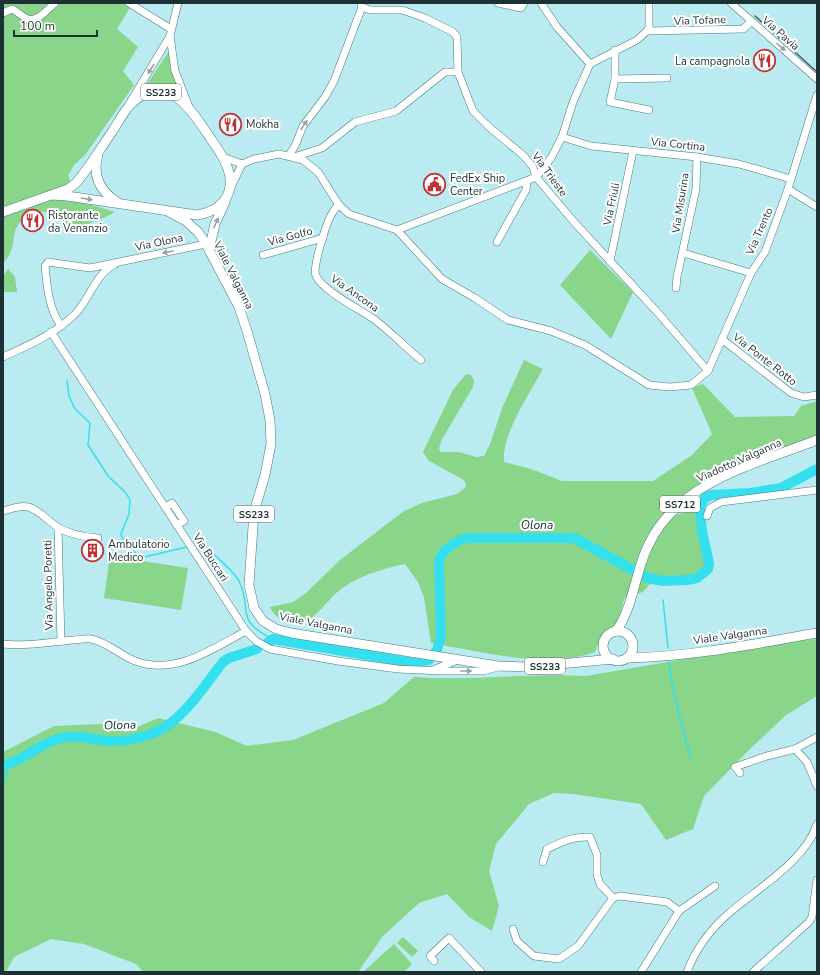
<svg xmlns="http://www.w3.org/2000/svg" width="820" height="975" font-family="'Nunito Sans',sans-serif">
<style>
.green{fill:#89d58a}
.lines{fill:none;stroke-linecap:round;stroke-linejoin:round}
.stream{stroke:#34dfee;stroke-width:1.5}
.river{stroke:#34dfee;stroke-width:10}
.minor-casing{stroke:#4a797e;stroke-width:8}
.major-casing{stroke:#4a797e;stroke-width:10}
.minor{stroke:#fff;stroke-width:7}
.major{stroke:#fff;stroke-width:9}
.rail{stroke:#466165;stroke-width:1.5}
.oneway{fill:#99a2a3}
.labels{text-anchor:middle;stroke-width:4;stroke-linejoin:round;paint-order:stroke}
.shield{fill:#fff;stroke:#616e70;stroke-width:1}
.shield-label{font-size:10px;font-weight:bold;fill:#1d3033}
.street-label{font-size:11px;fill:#1d3033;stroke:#fff}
.poi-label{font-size:11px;fill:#1d3033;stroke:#fff;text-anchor:start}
.water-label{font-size:12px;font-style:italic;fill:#0f3134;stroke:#fff}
</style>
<rect width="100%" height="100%" fill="#b9ebf1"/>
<g class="green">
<path d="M 3,3 L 127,3 L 131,6 L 117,29 L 138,47 L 123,71 L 134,85 L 85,155 L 74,165 L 68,176 L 70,180 L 72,199 L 115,212 C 99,222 88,220 73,234 C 65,230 64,222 57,216 C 52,211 43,211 37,213 C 2,224 23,244 3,263 Z"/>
<path d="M 169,51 L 179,93 C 166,87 156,87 143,90 Z"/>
<polygon points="590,250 633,292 611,339 560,285"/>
<polygon points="8,269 15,277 17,292 3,292 3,276"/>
<path d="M 524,360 L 543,369 C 530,393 501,435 504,462 L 531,469 L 562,481 L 653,481 L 692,455 L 712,434 L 692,388 L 703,384 L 735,417 L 794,416 L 801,406 L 817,401 L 817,435 L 705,480 L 676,501 L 658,520 L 686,512 L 705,513 L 705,528 L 710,556 L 707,577 L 685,585 L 650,584 L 643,592 L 625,597 L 617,624 L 603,632 L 595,652 C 551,668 498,655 452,647 C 445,646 438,644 431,643 L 424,597 L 418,582 L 405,564 C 381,569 354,577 335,594 C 328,601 315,618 306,621 C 292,626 276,621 270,607 L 293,602 L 305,594 L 340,560 L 404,511 L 422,503 L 457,494 L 465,488 L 466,484 L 464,480 L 429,461 L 423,452 L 453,390 L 466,374 L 471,375 L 474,381 L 473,387 L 441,441 L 439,449 L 441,452 L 459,452 L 476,457 L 484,456 L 490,444 L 503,406 Z"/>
<polygon points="110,556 188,568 181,610 104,598"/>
<path d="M 817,639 L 817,696 L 786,715 L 748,751 L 704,796 L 693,829 L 666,840 L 641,804 L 573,794 L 554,793 L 529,804 L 496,844 L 489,871 L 499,906 L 492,931 L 469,917 L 447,894 L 419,903 L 383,936 L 358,972 L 143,972 L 136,964 L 84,944 L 51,939 L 14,957 L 6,972 L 3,972 L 3,752 L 54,726 L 102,724 L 126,732 L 158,718 L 215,732 L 247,746 L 293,740 L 384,703 L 414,677 C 471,681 529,673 586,676 L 791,641 Z"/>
<polygon points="403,937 418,951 412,957 397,943"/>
<polygon points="394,944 412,964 404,972 363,972"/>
</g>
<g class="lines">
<g class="stream">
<polyline points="67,380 69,396 75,409 90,423 88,445 108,476 126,493 130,500 129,514 121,534 122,538 140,558 187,547"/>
<path d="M 201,546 L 206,547 C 217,558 231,568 239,581 C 253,609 233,620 273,639"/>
<polyline points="663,600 668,648"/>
<polyline points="669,662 673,690 690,756"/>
<polyline points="3,785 8,765"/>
</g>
<g class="river">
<polyline points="268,642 273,639 413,663 429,660 437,650 441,636 439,560 445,550 458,541 467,538 574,538 648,578 663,581 687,580 697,578 708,569 709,563 702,531 700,509 701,504 705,498 711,495 750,493 781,488 817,469"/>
<path d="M 3,766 C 25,760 43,740 67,737 C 82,735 97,741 112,741 C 172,741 190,704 223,662 L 229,658 L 257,649"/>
</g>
<defs>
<g id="minor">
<polyline points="129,3 171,29"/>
<polyline points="178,3 170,36 175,71 189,107"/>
<polyline points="498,3 521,8 524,3"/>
<polyline points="541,3 557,27 590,64"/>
<polyline points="731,3 817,79"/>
<polyline points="362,7 370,10 402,10 425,18 453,32 457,37 458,72 473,111 489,127 524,156 533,167 536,177 574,222 659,314 708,371"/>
<path d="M 3,13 L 12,9 C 17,11 22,17 28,19 C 38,22 48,9 55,3"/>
<polyline points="647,31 743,29 751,22"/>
<polyline points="615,50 615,79 610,102 649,110"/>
<polyline points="615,79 667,78"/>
<polyline points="129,104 170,36"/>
<polyline points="562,137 591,146 697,157 739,164 791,179"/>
<polyline points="289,155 295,146 303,126 325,97 334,81 362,7 361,4"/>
<polyline points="223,157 242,164 254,159 279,154 303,160 318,172 339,205 349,214 397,230 442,279 475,298 508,320 551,331 585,345 649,385 670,387 691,385 708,371 751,273 765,252 788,189 817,95"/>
<polyline points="294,157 322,148 355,122 396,111 445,72 458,72"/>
<polyline points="231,187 242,164"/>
<polyline points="788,189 817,207"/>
<path d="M 339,205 C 337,207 334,209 333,212 C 327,220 312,268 316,276 C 323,291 361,310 375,320 C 391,332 406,348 421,360"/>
<polyline points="397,230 536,177 551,158 562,137 573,102 590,64 637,40 647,31 649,27 649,3"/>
<polyline points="497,242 526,190 527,182"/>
<polyline points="683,253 751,273"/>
<polyline points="263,255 323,238"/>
<polyline points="610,261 633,151"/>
<polyline points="676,288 677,277 696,189 697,157"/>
<path d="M 61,326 C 49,309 47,287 45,266 L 48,262 L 90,268 L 206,244"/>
<polyline points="51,332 246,631 256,641 270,649 338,661 398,669 442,671 483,671 498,667"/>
<polyline points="723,340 791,393 804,397 817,395"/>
<path d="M 3,357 C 27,346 55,334 74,315 C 89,301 95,274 114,265"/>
<polyline points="165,507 172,503 184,521 177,525"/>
<path d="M 3,511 C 11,509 19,505 28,507 C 38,509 47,520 56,526 C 68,534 84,537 98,538"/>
<polyline points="707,516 710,508 721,502 817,490"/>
<polyline points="58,528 61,641"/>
<path d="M 3,644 C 24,647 51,642 73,640 C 79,640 86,638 91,639 C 107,642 120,655 135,661 C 175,676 212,649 246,631"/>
<polyline points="433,670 455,661"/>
<polyline points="795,749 817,737"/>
<polyline points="740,773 735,767 767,756 795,749 807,762 817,786"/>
<path d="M 543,862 L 547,849 C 562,842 573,836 590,837 L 597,855 L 597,875 L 600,884 L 613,898"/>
<polyline points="513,929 517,941 534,956 559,959 578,946 613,898 620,896 667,902 679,911"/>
<polyline points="434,961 430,956 449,938 481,972"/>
<polyline points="641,972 679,911 715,886"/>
<path d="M 687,972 C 695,951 710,930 727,915 C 755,890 806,861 817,824"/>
<polyline points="753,972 809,922 812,917 817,880"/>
</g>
<g id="major">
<path d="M 98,155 C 92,176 100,191 117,202"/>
<path d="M 3,212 L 68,189 L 75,184 C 89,168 100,149 112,132 C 120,120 126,106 138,98 C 171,75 193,113 209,136 C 214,144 221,152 225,162 C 238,189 226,210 197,215 L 67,196 L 52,195"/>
<polyline points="169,212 186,221 198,232 206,244 239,307 247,331 265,394 270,420 271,444 265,475 254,512 249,585 254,608 263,621 276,629 291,633 498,666 527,667 613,659"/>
<polyline points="209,250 215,224 225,202"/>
<path d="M 616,631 C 633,608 635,574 647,548 C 676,482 755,464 817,440"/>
<circle cx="618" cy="646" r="15"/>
<path d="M 627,658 C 690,657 754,644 817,633"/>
</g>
</defs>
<use href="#minor" class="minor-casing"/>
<use href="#major" class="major-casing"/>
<use href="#minor" class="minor"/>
<use href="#major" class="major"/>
<polyline class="rail" points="755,16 817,72"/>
</g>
<defs><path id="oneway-solid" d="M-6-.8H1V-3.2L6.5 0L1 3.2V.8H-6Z"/></defs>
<g class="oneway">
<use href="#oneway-solid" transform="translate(781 47) rotate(41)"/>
<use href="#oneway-solid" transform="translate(151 69) rotate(123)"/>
<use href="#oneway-solid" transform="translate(304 125) rotate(-57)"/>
<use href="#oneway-solid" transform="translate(87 199) rotate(9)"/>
<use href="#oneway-solid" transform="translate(216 223) rotate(-66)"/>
<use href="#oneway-solid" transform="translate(168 252) rotate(168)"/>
<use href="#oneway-solid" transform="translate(466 671)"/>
</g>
<defs>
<symbol id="restaurant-ring" viewBox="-11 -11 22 22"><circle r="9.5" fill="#fff" stroke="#c03134" stroke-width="1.5"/><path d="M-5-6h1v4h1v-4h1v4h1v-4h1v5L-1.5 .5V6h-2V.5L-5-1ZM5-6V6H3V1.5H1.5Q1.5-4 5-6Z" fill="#c03134"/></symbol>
<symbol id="civic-ring" viewBox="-11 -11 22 22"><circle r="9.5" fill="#fff" stroke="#c03134" stroke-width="1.5"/><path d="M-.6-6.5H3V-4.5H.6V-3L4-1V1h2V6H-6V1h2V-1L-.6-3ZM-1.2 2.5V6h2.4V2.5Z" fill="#c03134"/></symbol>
<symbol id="building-ring" viewBox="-11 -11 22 22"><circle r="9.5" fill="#fff" stroke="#c03134" stroke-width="1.5"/><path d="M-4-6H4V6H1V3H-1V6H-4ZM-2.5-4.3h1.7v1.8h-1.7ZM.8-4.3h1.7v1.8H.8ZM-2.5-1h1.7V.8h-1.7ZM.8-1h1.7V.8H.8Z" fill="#c03134"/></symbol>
</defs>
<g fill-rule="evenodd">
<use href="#restaurant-ring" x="752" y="48" width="25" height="25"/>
<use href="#restaurant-ring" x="218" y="112" width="25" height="25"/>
<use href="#civic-ring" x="422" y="172" width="25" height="25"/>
<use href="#restaurant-ring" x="20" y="208" width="25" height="25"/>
<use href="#building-ring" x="80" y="538" width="25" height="25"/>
</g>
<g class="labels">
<g class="shield">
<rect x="141" y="84" width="40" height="16" rx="3"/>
<rect x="660" y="496" width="40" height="16" rx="3"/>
<rect x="234" y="506" width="40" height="16" rx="3"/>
<rect x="525" y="658" width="40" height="16" rx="3"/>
</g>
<g class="shield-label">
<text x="161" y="96">SS233</text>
<text x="680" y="508">SS712</text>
<text x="254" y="518">SS233</text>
<text x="545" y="670">SS233</text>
</g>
<g class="street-label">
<text transform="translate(700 20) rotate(-2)" y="4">Via Tofane</text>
<text transform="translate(781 33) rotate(41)" y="4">Via Pavia</text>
<text transform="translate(678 144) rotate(6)" y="4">Via Cortina</text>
<text transform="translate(550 174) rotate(54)" y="4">Via Trieste</text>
<text transform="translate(680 203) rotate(-81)" y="4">Via Misurina</text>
<text transform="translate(611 204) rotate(-78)" y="4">Via Friuli</text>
<text transform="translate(759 231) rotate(-66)" y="4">Via Trento</text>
<text transform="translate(290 236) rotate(-15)" y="4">Via Golfo</text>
<text transform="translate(159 242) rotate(-12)" y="4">Via Olona</text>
<text transform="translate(234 275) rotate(63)" y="4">Viale Valganna</text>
<text transform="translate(355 293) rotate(35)" y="4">Via Ancona</text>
<text transform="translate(765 359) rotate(38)" y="4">Via Ponte Rotto</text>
<text transform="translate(739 460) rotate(-24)" y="4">Viadotto Valganna</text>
<text transform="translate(211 557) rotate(57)" y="4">Via Buccari</text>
<text transform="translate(48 585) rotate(-91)" y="4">Via Angelo Poretti</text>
<text transform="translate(316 623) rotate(11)" y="4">Viale Valganna</text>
<text transform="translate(730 635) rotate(-8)" y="4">Viale Valganna</text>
</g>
<g class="poi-label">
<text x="750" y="65" text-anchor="end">La campagnola</text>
<text x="246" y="128">Mokha</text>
<text x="450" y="182">FedEx Ship<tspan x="450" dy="13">Center</tspan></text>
<text x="48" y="219">Ristorante<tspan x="48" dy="13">da Venanzio</tspan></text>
<text x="108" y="548">Ambulatorio<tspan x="108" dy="13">Medico</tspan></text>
</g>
<g class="water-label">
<text x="537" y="529">Olona</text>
<text transform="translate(120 725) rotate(-2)" y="4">Olona</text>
</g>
</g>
<rect width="820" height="975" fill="none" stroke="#1d3033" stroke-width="8"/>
<path d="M14 30v6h83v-6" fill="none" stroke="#1d3033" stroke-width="2"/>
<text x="20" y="30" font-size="12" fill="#1d3033" stroke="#ffffff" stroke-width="3" paint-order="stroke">100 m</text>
</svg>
